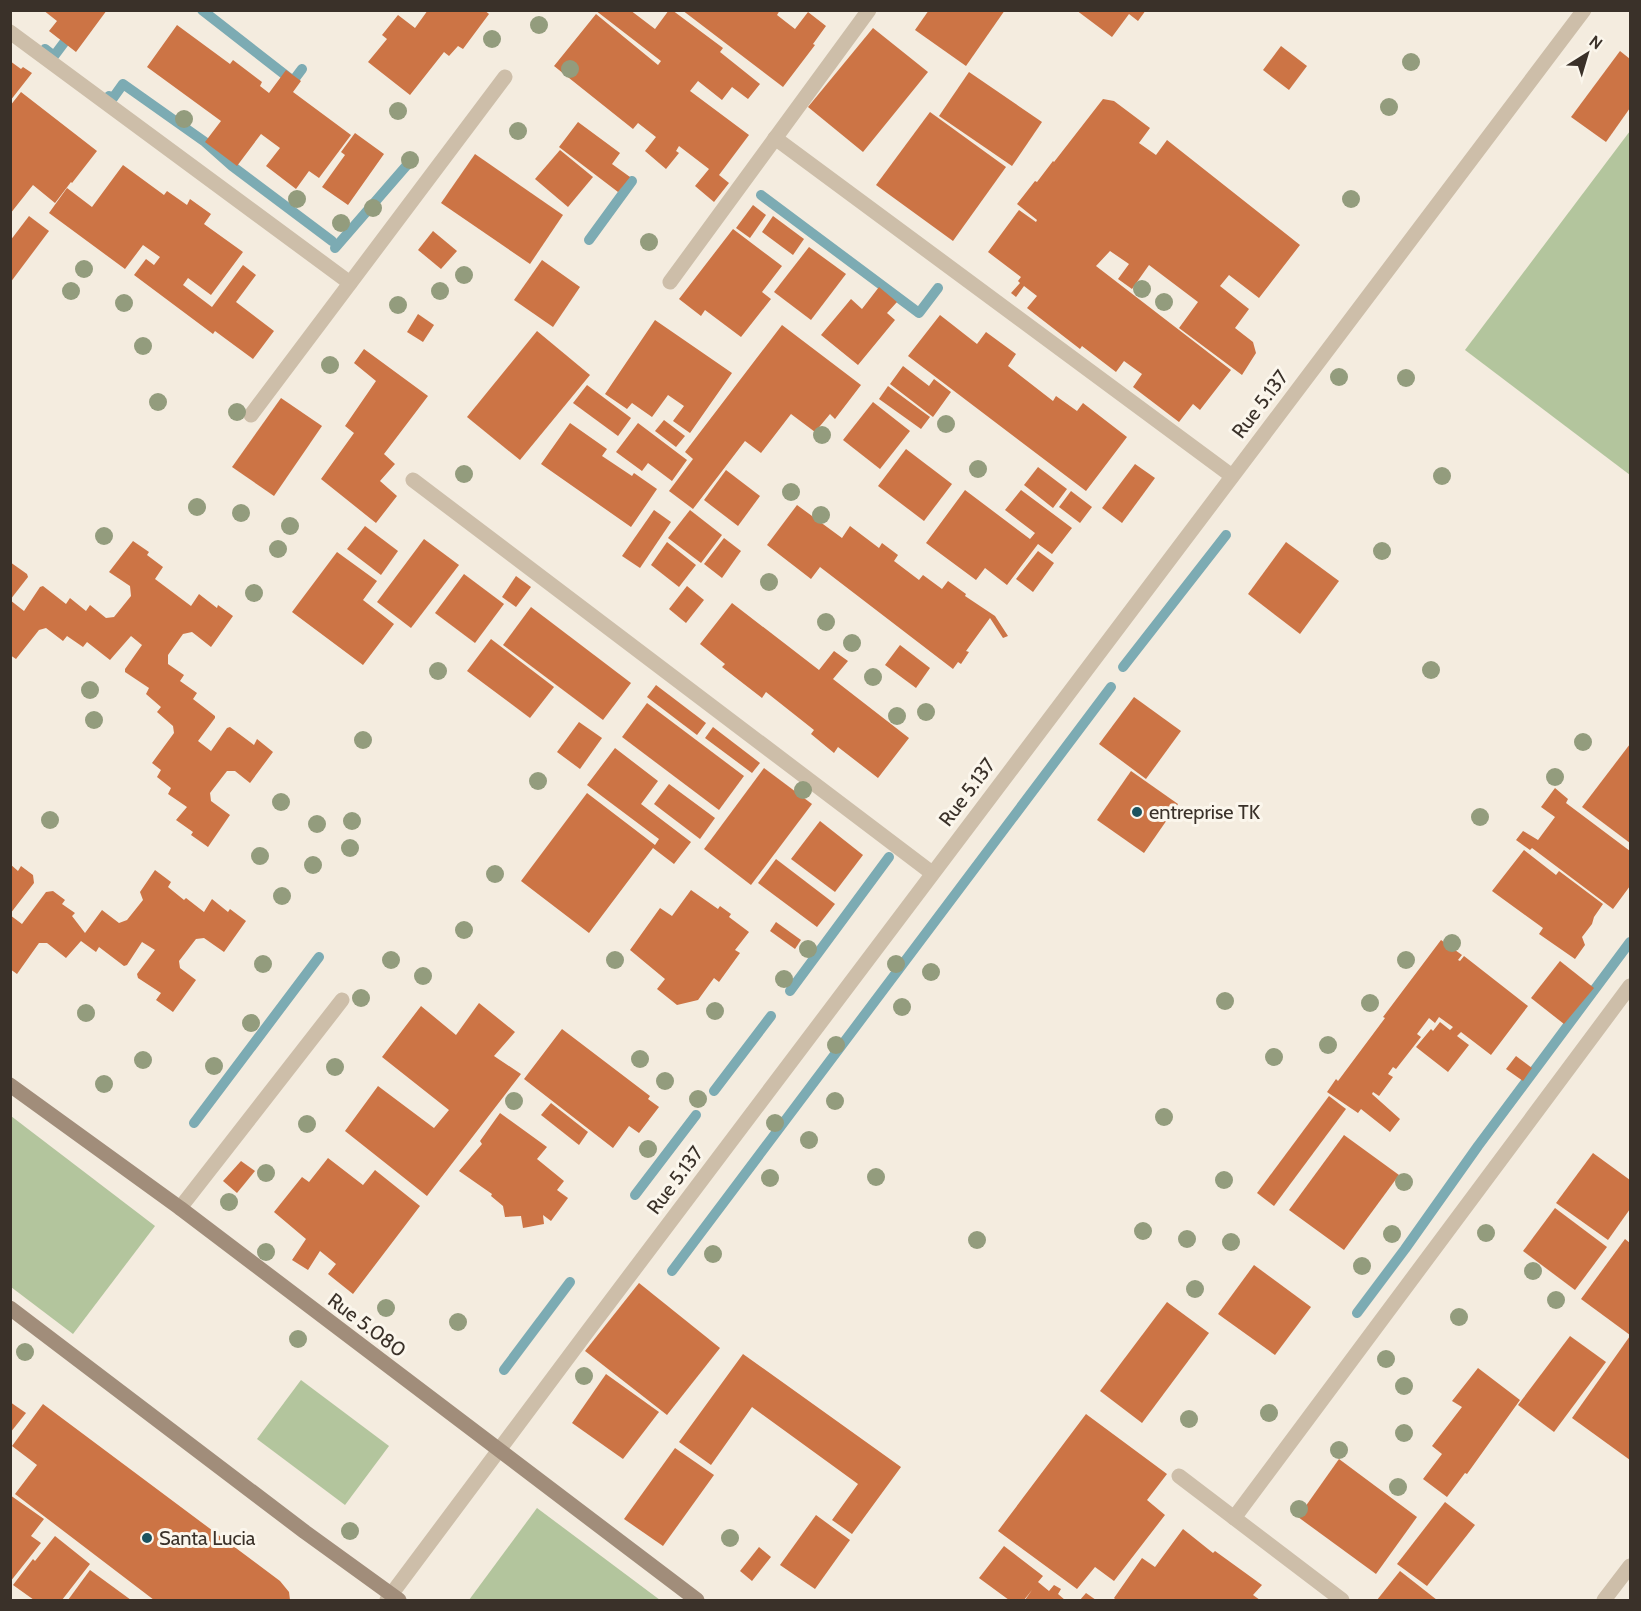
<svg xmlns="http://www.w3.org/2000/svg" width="1641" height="1611" font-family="Cabin,sans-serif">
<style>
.green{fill:#b3c59d}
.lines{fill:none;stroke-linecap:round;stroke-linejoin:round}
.stream{stroke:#7cabb3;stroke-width:10}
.building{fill:#cc7445}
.minor{stroke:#cdbea9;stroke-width:15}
.secondary{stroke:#a18d7a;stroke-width:15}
.tree{fill:#939c7d}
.poi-dot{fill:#1c535f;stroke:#fbf6ec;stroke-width:2}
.labels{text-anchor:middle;stroke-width:6;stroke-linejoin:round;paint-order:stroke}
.street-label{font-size:20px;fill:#3a3129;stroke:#fbf6ec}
.poi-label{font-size:20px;fill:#3a3129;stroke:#fbf6ec;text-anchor:start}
</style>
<rect width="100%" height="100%" fill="#f4ecdf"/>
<g class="green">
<polygon points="1630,131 1630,475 1465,350"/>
<polygon points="11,1116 155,1226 73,1334 11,1287"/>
<polygon points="301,1380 389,1446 345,1505 257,1439"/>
<polygon points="537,1508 660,1600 469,1600"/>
</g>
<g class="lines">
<g class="stream">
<polyline points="202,10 293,81 302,69"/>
<polyline points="45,49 54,56 72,32"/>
<polyline points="109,96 113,98 123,84 205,142 232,166 332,241"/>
<polyline points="761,195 919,313 938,288"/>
<polyline points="589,240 632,181"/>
<polyline points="335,248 407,165"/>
<polyline points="1123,667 1226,535"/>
<polyline points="790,991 889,857"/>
<polyline points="714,1091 771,1016"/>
<polyline points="194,1123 319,957"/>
<polyline points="635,1195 696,1115"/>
<polyline points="672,1271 1111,687"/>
<polyline points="1357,1313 1405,1249 1478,1146 1630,942"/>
<polyline points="504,1370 570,1282"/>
</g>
</g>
<g class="building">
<polygon points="43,10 107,10 76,52 49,31 57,21"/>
<polygon points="428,10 484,10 489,14 463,49 458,46 449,56 444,52 410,95 368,62 387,39 382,35 398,15 415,28"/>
<polygon points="595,10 630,10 655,29 669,10 672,10 723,48 720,52 760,84 748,99 732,87 722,100 698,81 690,91 749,135 719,175 729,183 714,202 695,186 709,169 679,146 676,151 679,153 666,169 645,151 656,137 638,123 633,129 554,66 596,14 658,65 661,61"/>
<polygon points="682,10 780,10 777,15 795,29 808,12 826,26 813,44 815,45 783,87"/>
<polygon points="929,10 1005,10 966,66 915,30"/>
<polygon points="1076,10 1146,10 1138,21 1129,14 1112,37"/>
<polygon points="177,25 230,64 233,60 262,82 260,86 269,93 286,70 301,81 293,92 351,135 319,178 309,171 296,189 266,166 280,148 261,134 237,166 205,142 221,121 147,67"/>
<polygon points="873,28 928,72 863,152 808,107"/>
<polygon points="1281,46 1307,66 1289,90 1263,70"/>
<polygon points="1620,51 1630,59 1630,108 1606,142 1571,117"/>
<polygon points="10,61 21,69 23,67 32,73 10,101"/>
<polygon points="969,72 1042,122 1012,166 939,116"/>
<polygon points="21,92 97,151 72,183 71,182 55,203 33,185 10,214 10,106"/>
<polygon points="1103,99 1114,101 1150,128 1139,143 1156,155 1167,140 1300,245 1259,298 1229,275 1220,286 1249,309 1235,328 1253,342 1256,353 1242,375 1179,328 1198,302 1149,265 1132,289 1118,279 1129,264 1110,251 1096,266 1231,370 1200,410 1193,404 1179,422 1133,387 1142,374 1124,361 1116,372 1082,346 1080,349 1027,308 1037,296 1024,286 1016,297 1011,293 1020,283 1018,281 1021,277 988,252 1019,210 1036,222 1037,220 1017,204 1035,181 1037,182 1053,161 1054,162"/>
<polygon points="930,112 1006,167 953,241 876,185"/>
<polygon points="578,122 620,153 612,164 630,177 618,192 559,147"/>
<polygon points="355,133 384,154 348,205 322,187 345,155 341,152"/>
<polygon points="560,150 593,177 568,207 535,179"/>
<polygon points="475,154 563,215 530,264 441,203"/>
<polygon points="123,165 164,195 167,191 187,205 190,199 211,214 204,224 243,252 211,295 188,278 183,285 212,307 243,265 256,275 236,302 274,331 253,359 215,331 213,334 134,275 146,259 154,265 160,257 143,245 125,269 49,213 67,188 92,207"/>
<polygon points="753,205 766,215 750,238 736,228"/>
<polygon points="29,216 49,231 10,283 10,241"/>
<polygon points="773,216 804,239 793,255 762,232"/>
<polygon points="733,229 782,266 762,292 771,299 741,337 705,310 701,316 679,299"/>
<polygon points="433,231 457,251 441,269 418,250"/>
<polygon points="809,247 846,274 811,320 774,292"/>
<polygon points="542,260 580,287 553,327 514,300"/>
<polygon points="879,287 897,302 887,313 895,320 858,365 821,335 851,299 862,309"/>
<polygon points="418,314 434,325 423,342 407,332"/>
<polygon points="940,315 977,344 986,332 1016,354 1008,366 1053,401 1056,396 1077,411 1083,403 1127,437 1086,491 908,356"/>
<polygon points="655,320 732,373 690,433 673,421 684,406 668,395 652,417 632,403 627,409 605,394"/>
<polygon points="782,325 861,385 835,419 830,414 815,432 791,414 761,453 745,441 693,509 669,491 693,459 685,452"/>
<polygon points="537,331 590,375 520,460 467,417"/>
<polygon points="364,349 428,396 384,454 395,464 380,481 397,496 376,523 321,479 354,433 345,426 376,381 354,363"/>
<polygon points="903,366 929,386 934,379 951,392 933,417 890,384"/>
<polygon points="587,385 631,418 618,436 573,403"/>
<polygon points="888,386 930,417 921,429 879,399"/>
<polygon points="281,398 322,426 274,496 232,467"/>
<polygon points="873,402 910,431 880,469 843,440"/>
<polygon points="664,420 685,436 676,447 655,431"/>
<polygon points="570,423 607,449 602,456 632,476 634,473 657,489 631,527 541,464"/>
<polygon points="638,423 687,460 672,481 648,463 642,471 616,452"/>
<polygon points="906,449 952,484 924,521 878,486"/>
<polygon points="1135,464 1155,478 1122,523 1102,508"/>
<polygon points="1038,467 1067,489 1053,508 1024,485"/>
<polygon points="726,470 760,496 738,526 704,500"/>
<polygon points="965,490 1030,539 1035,533 1005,510 1021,490 1072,528 1052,554 1038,544 1007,585 985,568 976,580 926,543"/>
<polygon points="1071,491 1092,507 1080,523 1059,507"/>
<polygon points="797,505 842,538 850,526 879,548 882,543 898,555 894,561 919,580 923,575 942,589 948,581 966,594 965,596 995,616 1008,636 1003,638 990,618 966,651 969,652 961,664 958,662 953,669 820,567 811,579 767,545"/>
<polygon points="654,510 671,522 640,568 622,556"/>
<polygon points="690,510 722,535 701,563 668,538"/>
<polygon points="365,526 398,551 381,575 347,549"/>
<polygon points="724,538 741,551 722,578 704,564"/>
<polygon points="424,539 459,565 411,628 377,602"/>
<polygon points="133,541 149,552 147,555 163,567 155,579 191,606 199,594 217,608 218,605 233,616 211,647 192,632 183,634 168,655 168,664 184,675 180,681 197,693 193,699 215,716 215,718 198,741 211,751 227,728 230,727 254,745 257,739 273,752 250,783 235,771 227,771 210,793 211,801 230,815 208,847 191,835 193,832 176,820 187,807 168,794 171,788 157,777 161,770 152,763 174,733 173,726 157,712 161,707 146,694 149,688 125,672 125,669 142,645 131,636 110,660 87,642 83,647 67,636 63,641 46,628 39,630 16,659 10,655 10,600 24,611 40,587 43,586 66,604 70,598 86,611 90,605 106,618 114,617 131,596 130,586 109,572"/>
<polygon points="667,542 696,565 679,587 651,565"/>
<polygon points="1286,542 1339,581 1300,634 1248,594"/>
<polygon points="1038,551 1054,563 1033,592 1016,579"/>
<polygon points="337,552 377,581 363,600 394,624 363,665 292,612"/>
<polygon points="10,562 27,574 28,577 10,600"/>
<polygon points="464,574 504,604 475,643 435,613"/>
<polygon points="516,576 531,587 516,607 502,597"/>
<polygon points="687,586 704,600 686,623 669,609"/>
<polygon points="732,603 819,670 834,651 848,661 833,679 909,738 878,778 838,747 834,753 811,734 814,730 766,692 762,698 722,667 725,664 700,644"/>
<polygon points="531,607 631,683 603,720 503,645"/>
<polygon points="491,639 554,687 530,718 467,671"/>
<polygon points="900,645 930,668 916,688 885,665"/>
<polygon points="656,685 706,723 697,735 647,697"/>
<polygon points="1134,697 1181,731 1146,779 1099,744"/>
<polygon points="647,703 744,776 719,810 622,737"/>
<polygon points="579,722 602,738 580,769 557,752"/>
<polygon points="713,727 760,763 752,773 705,738"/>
<polygon points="1630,744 1630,843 1582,807"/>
<polygon points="615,748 658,781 641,804 691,842 674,864 653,848 589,933 521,881 587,793 655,845 659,839 587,785"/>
<polygon points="764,768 812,804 751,885 704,849"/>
<polygon points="1131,771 1178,804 1144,853 1097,820"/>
<polygon points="669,784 715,818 700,839 654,804"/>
<polygon points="1555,788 1568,799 1566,803 1630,851 1630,886 1613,909 1532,848 1530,850 1516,840 1523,831 1538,840 1555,817 1541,807"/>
<polygon points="820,821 863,855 835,892 791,859"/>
<polygon points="1524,850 1556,875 1559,871 1603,904 1594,917 1592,924 1582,937 1585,945 1575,959 1539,934 1543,928 1492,891"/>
<polygon points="776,859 835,904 817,927 758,883"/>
<polygon points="10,864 18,871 21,866 33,875 34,883 10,914"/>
<polygon points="155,870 171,882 168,887 184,900 186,898 204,912 212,899 228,912 230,909 246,921 224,952 204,938 196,939 179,961 180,968 196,980 173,1012 156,1000 161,993 138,978 137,974 155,950 142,942 127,965 124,966 99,947 96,952 81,941 66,958 47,943 39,943 17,974 10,969 10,915 22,924 46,892 53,891 65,900 62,904 75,913 72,916 85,933 102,910 119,923 127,920 143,900 140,892"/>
<polygon points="691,890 718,909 720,906 731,914 729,917 749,932 735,950 740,953 719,982 714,978 698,1000 677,1005 657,989 665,979 630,950 660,908 672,916"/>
<polygon points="776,922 801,940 795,949 770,931"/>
<polygon points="1441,940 1462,955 1458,960 1460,961 1464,956 1528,1006 1491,1055 1461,1032 1457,1036 1469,1045 1448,1072 1416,1047 1431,1029 1433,1031 1440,1022 1450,1030 1453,1027 1439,1017 1435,1023 1429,1018 1417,1034 1421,1037 1396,1069 1393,1067 1388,1074 1393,1077 1379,1096 1373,1092 1372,1094 1400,1119 1390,1132 1361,1109 1358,1113 1327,1092 1336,1079 1338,1081 1385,1018 1383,1017"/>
<polygon points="1560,961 1594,988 1564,1024 1531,998"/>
<polygon points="479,1003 515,1032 494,1056 521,1074 427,1196 345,1131 378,1086 434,1128 449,1110 382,1057 421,1006 456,1035"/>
<polygon points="562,1029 650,1096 648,1099 659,1107 639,1133 629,1126 613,1148 524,1079"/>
<polygon points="1516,1056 1532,1068 1523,1081 1506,1069"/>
<polygon points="1329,1096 1346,1109 1274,1206 1257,1193"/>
<polygon points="551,1103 588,1132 579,1145 541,1115"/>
<polygon points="500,1113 547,1147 537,1159 564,1181 557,1190 568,1198 551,1221 543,1215 544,1224 523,1228 521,1216 505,1217 503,1206 491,1196 492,1194 459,1171 482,1144 480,1141"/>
<polygon points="1344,1135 1399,1175 1344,1250 1289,1210"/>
<polygon points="1593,1153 1630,1180 1630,1209 1608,1240 1556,1203"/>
<polygon points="328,1158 363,1185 375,1170 420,1206 353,1294 328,1274 336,1264 320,1251 308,1270 292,1260 306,1239 274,1212 302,1177 309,1182"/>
<polygon points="241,1161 255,1171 237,1193 223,1181"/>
<polygon points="1555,1208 1607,1247 1575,1290 1523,1251"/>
<polygon points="1625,1239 1630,1243 1630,1335 1581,1299"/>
<polygon points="1254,1265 1311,1307 1275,1355 1218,1314"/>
<polygon points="639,1283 720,1348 667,1415 585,1351"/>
<polygon points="1167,1302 1209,1333 1142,1423 1100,1391"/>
<polygon points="1570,1336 1606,1362 1554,1432 1518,1405"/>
<polygon points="1630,1336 1630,1460 1572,1418"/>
<polygon points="743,1354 901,1467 852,1534 832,1520 858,1484 752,1407 711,1465 679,1442"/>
<polygon points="1478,1368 1520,1400 1467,1474 1465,1473 1447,1497 1423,1479 1442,1454 1432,1446 1462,1407 1452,1401"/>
<polygon points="606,1374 659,1412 623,1459 572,1423"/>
<polygon points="10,1402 26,1413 10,1433"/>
<polygon points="43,1404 280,1581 289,1592 290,1600 154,1600 15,1494 37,1465 12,1446"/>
<polygon points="1086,1414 1167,1474 1147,1500 1165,1515 1114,1581 1095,1567 1077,1589 998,1531"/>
<polygon points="675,1448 714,1475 663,1546 624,1519"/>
<polygon points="1339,1459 1417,1517 1376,1574 1298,1517"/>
<polygon points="10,1495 44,1519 31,1536 41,1543 10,1582"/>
<polygon points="1445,1502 1475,1525 1427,1586 1397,1564"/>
<polygon points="816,1515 850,1540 815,1589 780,1565"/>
<polygon points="1183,1529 1213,1553 1215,1551 1262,1585 1253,1595 1260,1600 1116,1600 1114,1598 1142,1558 1155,1567"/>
<polygon points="55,1536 90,1564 62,1600 34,1600 13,1585 33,1559 35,1561"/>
<polygon points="1004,1546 1043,1576 1038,1582 1049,1591 1054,1585 1061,1589 1058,1594 1065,1600 1025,1600 1032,1590 1024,1600 1009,1600 979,1578"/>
<polygon points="759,1547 771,1557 752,1581 740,1571"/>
<polygon points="90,1570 131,1600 68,1600"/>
<polygon points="1400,1571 1437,1600 1377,1600"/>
<polygon points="1086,1593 1096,1600 1080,1600"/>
</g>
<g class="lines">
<g class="minor">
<polyline points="10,32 350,283"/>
<polyline points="775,138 1232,476"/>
<polyline points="670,282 869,10"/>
<polyline points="251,415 505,77"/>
<polyline points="413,480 932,873"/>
<polyline points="180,1208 342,1000"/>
<polyline points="1179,1476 1342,1600"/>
<polyline points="1234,1518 1630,986"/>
<path d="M 387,1600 C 783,1068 1184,540 1584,10"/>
<polyline points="1604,1600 1630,1566"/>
</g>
<g class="secondary">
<polyline points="10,1085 180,1208 697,1600"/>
<polyline points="10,1308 305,1532 399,1600"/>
</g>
</g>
<g class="tree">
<circle cx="539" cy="25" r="9"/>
<circle cx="492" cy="39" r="9"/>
<circle cx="1411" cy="62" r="9"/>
<circle cx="570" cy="69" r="9"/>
<circle cx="1389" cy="107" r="9"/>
<circle cx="398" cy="111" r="9"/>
<circle cx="184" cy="119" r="9"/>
<circle cx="518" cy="131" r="9"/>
<circle cx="410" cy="160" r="9"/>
<circle cx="297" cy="199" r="9"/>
<circle cx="1351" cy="199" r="9"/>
<circle cx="373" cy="208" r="9"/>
<circle cx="341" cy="223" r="9"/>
<circle cx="649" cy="242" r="9"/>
<circle cx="84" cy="269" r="9"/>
<circle cx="464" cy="275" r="9"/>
<circle cx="1142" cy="289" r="9"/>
<circle cx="71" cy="291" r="9"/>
<circle cx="440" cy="291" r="9"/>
<circle cx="1164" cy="302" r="9"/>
<circle cx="124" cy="303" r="9"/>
<circle cx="398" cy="305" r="9"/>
<circle cx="143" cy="346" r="9"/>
<circle cx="330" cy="365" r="9"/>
<circle cx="1339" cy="377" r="9"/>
<circle cx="1406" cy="378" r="9"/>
<circle cx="158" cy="402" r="9"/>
<circle cx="237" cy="412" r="9"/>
<circle cx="946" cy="424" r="9"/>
<circle cx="822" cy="435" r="9"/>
<circle cx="978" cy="469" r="9"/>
<circle cx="464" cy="474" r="9"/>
<circle cx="1442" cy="476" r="9"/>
<circle cx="791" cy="492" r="9"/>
<circle cx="197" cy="507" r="9"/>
<circle cx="241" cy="513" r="9"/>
<circle cx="821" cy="515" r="9"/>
<circle cx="290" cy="526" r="9"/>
<circle cx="104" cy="536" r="9"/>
<circle cx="278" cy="549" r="9"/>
<circle cx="1382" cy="551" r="9"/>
<circle cx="769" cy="582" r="9"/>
<circle cx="254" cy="593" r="9"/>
<circle cx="826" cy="622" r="9"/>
<circle cx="852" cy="643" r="9"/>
<circle cx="1431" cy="670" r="9"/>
<circle cx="438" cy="671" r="9"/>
<circle cx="873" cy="677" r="9"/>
<circle cx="90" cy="690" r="9"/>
<circle cx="926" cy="712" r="9"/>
<circle cx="897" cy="716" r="9"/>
<circle cx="94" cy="720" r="9"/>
<circle cx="363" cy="740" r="9"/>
<circle cx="1583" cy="742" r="9"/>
<circle cx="1555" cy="777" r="9"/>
<circle cx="538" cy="781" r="9"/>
<circle cx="803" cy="790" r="9"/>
<circle cx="281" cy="802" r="9"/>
<circle cx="1480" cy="817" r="9"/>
<circle cx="50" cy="820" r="9"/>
<circle cx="352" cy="821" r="9"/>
<circle cx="317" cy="824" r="9"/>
<circle cx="350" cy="848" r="9"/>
<circle cx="260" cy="856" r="9"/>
<circle cx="313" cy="865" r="9"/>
<circle cx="495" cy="874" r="9"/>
<circle cx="282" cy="896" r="9"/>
<circle cx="464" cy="930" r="9"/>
<circle cx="1452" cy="943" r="9"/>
<circle cx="808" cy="949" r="9"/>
<circle cx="391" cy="960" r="9"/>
<circle cx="615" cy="960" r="9"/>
<circle cx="1406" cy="960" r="9"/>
<circle cx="263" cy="964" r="9"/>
<circle cx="896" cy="964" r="9"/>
<circle cx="931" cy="972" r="9"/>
<circle cx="423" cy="976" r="9"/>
<circle cx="784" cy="979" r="9"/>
<circle cx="361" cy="998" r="9"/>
<circle cx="1225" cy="1001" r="9"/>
<circle cx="1370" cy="1003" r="9"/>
<circle cx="902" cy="1007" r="9"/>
<circle cx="715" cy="1011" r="9"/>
<circle cx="86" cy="1013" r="9"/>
<circle cx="251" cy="1023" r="9"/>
<circle cx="836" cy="1045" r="9"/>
<circle cx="1328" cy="1045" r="9"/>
<circle cx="1274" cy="1057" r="9"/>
<circle cx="640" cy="1059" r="9"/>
<circle cx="143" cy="1060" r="9"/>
<circle cx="214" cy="1066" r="9"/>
<circle cx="335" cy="1067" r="9"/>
<circle cx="665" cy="1081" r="9"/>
<circle cx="104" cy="1084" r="9"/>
<circle cx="698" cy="1099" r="9"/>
<circle cx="514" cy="1101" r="9"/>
<circle cx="835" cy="1101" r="9"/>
<circle cx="1164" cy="1117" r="9"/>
<circle cx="775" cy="1123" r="9"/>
<circle cx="307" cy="1124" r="9"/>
<circle cx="809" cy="1140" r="9"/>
<circle cx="648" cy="1149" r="9"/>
<circle cx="266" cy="1173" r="9"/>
<circle cx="876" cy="1177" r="9"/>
<circle cx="770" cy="1178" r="9"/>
<circle cx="1224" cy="1180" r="9"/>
<circle cx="1404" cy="1182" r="9"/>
<circle cx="229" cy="1202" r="9"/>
<circle cx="1143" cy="1231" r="9"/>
<circle cx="1486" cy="1233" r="9"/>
<circle cx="1392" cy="1234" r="9"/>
<circle cx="1187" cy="1239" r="9"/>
<circle cx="977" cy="1240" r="9"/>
<circle cx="1231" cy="1242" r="9"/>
<circle cx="266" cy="1252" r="9"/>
<circle cx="713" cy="1254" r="9"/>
<circle cx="1362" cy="1266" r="9"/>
<circle cx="1533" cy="1271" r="9"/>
<circle cx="1195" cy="1289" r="9"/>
<circle cx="1556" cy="1300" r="9"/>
<circle cx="386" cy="1308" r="9"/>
<circle cx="1459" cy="1317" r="9"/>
<circle cx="458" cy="1322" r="9"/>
<circle cx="298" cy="1339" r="9"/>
<circle cx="25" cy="1352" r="9"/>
<circle cx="1386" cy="1359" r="9"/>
<circle cx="584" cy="1376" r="9"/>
<circle cx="1404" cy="1386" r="9"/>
<circle cx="1269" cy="1413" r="9"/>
<circle cx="1189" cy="1419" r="9"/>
<circle cx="1404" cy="1433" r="9"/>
<circle cx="1339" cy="1450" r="9"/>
<circle cx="1398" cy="1487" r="9"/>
<circle cx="1299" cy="1509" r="9"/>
<circle cx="350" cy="1531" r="9"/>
<circle cx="730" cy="1538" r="9"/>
</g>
<g class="poi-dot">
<circle cx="1137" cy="812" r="6"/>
<circle cx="147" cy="1538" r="6"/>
</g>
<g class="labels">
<g class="street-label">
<text transform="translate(1260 404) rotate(-53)" y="7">Rue 5.137</text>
<text transform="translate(967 792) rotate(-53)" y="7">Rue 5.137</text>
<text transform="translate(675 1180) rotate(-53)" y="7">Rue 5.137</text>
<text transform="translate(367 1325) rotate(37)" y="7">Rue 5.080</text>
</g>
<g class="poi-label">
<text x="1149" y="819">entreprise TK</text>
<text x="159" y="1545">Santa Lucia</text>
</g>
</g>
<rect width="1641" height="1611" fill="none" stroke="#3a3129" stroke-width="24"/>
<g transform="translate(1587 54) rotate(37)" stroke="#fbf6ec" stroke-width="4.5" paint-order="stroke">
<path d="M0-4.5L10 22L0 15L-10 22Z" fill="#3a3129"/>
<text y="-9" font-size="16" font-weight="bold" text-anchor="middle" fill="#3a3129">N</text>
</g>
</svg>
